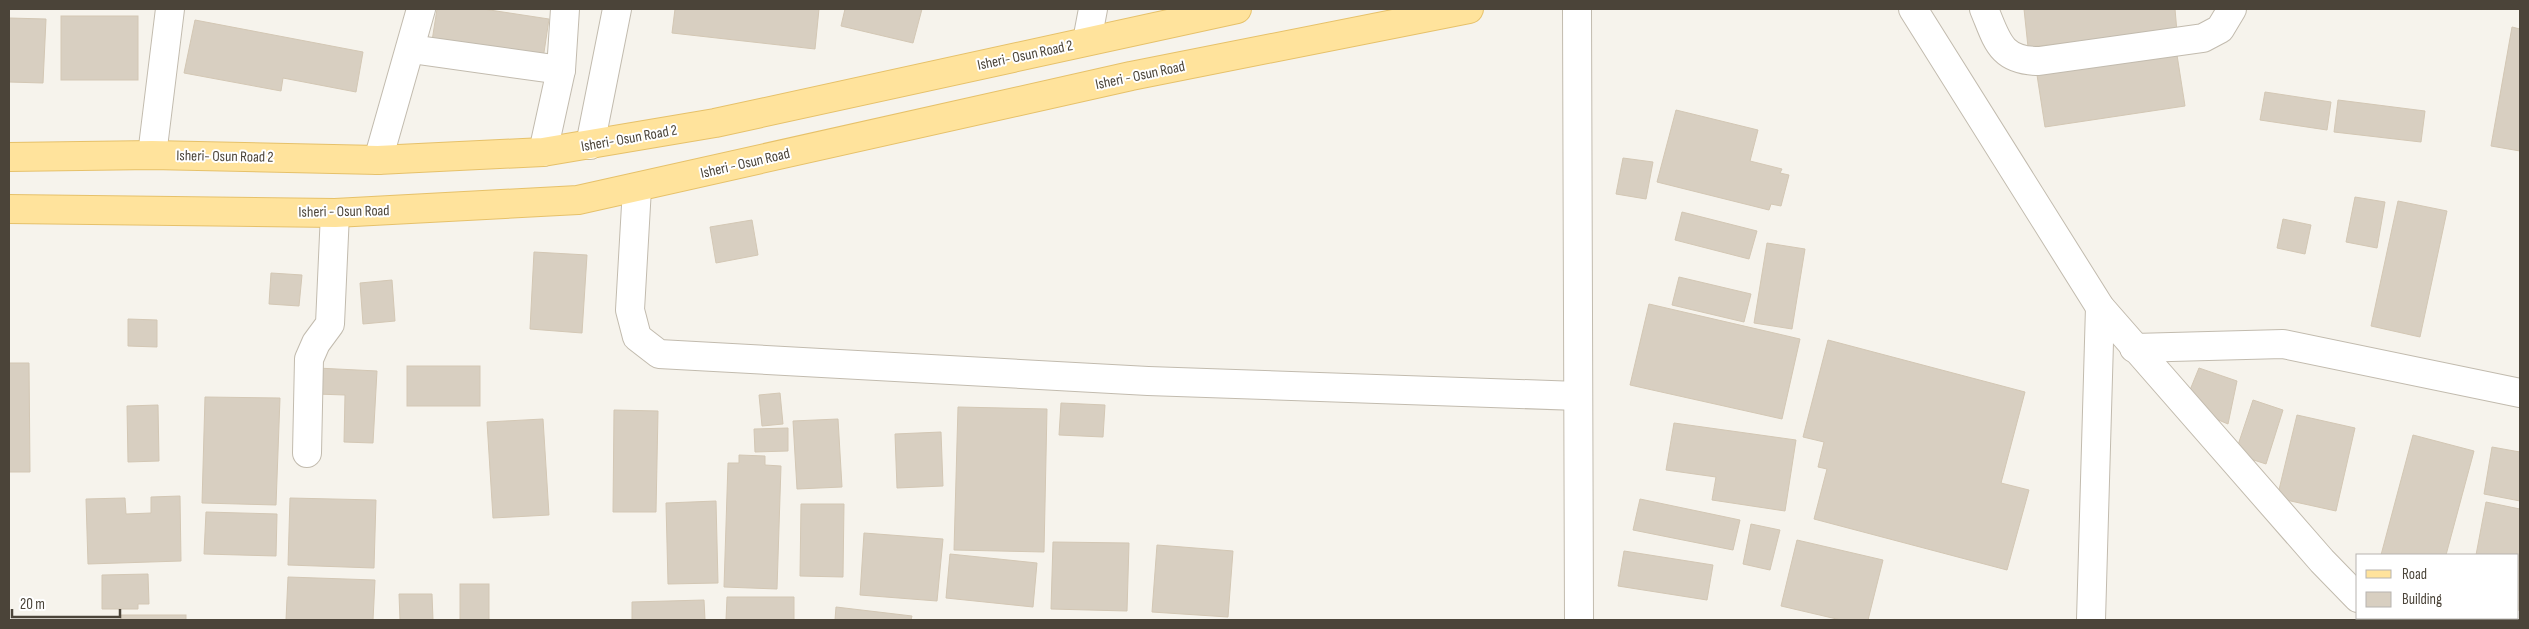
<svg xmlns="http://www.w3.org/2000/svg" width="2529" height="629" font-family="'Sofia Sans Condensed',sans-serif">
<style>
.building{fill:#d8cfc1;stroke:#d3c7b4}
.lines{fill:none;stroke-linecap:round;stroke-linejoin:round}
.minor-casing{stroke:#c2bbae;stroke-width:30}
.major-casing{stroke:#e6c16a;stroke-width:30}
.minor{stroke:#fff;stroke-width:28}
.major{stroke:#ffe39c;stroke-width:28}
.labels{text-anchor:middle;stroke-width:4;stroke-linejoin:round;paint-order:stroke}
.street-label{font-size:15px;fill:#4b4439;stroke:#fff}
</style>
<rect width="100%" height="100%" fill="#f6f3ec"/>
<g class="building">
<polygon points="437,9 483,9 549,19 543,59 432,41"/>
<polygon points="675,9 819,9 815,49 672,33"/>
<polygon points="845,9 922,9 913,43 841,26"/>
<polygon points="2024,9 2175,9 2177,32 2028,47"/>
<rect x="61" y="16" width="77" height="64"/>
<polygon points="9,18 46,19 43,83 9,82"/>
<polygon points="195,20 363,52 356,92 283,78 281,91 184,73"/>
<polygon points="2512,27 2520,29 2520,151 2491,146"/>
<polygon points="2177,55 2185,106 2045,127 2037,75"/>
<polygon points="2265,92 2331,102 2327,130 2260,120"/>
<polygon points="2338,100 2425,111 2421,142 2334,132"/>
<polygon points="1676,110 1758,130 1750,161 1782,169 1780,173 1789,175 1781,206 1771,204 1769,210 1657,182"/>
<polygon points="1623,158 1653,162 1646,199 1616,194"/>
<polygon points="2355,197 2385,202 2377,248 2346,242"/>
<polygon points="2398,201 2447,211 2420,337 2371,326"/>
<polygon points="1682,212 1757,231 1749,259 1675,240"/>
<polygon points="2283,219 2311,225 2305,254 2277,248"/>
<polygon points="752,220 758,255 716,263 710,227"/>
<polygon points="1767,243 1805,249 1792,329 1754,323"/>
<polygon points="534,252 587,255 582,333 530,329"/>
<polygon points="271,273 302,275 299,306 269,304"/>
<polygon points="1679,277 1751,294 1744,322 1672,305"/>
<polygon points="392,280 395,321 363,324 360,283"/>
<polygon points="1649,304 1800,339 1782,419 1630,385"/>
<polygon points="128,319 157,320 157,347 128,346"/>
<polygon points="1828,340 2025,392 2001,483 2029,490 2007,570 1814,519 1827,469 1818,467 1824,442 1803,437"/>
<polygon points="9,363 29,363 30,472 9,472"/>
<rect x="407" y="366" width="73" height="40"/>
<polygon points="317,368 377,371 373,443 344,442 345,395 316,394"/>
<polygon points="2199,368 2237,381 2228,424 2197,411 2190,390"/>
<polygon points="780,393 783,424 762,426 759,395"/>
<polygon points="205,397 280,398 276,505 202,503"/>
<polygon points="2253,400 2283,410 2266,464 2235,454"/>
<polygon points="1061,403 1105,405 1103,437 1059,435"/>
<polygon points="158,405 159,461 128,462 127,406"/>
<polygon points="958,407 1047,409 1044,552 954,550"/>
<polygon points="614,410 658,411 656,512 613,512"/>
<polygon points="2297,415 2355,428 2336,511 2277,498"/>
<polygon points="543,419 549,515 493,518 487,422"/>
<polygon points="838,419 842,487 797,489 793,421"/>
<polygon points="1674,423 1796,440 1785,511 1712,500 1716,477 1666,470"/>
<polygon points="788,428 788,451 755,452 754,429"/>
<polygon points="941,432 943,486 897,488 895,434"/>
<polygon points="2413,435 2474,451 2446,555 2381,555"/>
<polygon points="2492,447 2520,452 2520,501 2484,494"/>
<polygon points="739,455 765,456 765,465 781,466 777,589 724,587 728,463 739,463"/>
<polygon points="180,496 181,561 88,564 86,499 125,498 126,514 151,513 151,497"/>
<polygon points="290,498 376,500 374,568 288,565"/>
<polygon points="1640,499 1740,520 1733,550 1633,530"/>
<polygon points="716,501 718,583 668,584 666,503"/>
<polygon points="2486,502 2520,509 2520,599 2518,611 2518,555 2476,555"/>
<polygon points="801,504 844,504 843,577 800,576"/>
<polygon points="206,512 277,514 276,556 204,554"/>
<polygon points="1751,524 1780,530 1770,570 1743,564"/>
<polygon points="864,533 943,539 937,601 860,595"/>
<polygon points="1797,540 1883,560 1868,620 1841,620 1781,606"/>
<polygon points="1053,542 1129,543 1127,611 1051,609"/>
<polygon points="1157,545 1233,551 1228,617 1152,612"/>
<polygon points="1624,551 1713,565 1707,600 1618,586"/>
<polygon points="950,554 1037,563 1033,607 946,598"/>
<polygon points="148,574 149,604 138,604 138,609 102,609 102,575"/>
<polygon points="288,577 375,580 373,620 286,620"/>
<rect x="460" y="584" width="29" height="36"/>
<polygon points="399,594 432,594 433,620 400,620"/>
<polygon points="727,597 794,597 794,620 726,620"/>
<polygon points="704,600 705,620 632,620 632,602"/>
<polygon points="836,607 912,616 911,620 835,620"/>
<rect x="121" y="615" width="65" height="5"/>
<polygon points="2488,618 2516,618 2516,620"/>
</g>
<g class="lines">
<defs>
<g id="minor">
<polyline points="1577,9 1579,620"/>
<polyline points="1913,9 2100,307 2322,561 2358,598"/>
<path d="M 1984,9 C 1997,40 2000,61 2039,61 L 2203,38 L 2220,29 L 2232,9"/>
<polyline points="1087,41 1093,9"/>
<polyline points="411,49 561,70"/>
<polyline points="590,145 617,9"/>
<polyline points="543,152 561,70 565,9"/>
<polyline points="152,155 170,9"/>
<polyline points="378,160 421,9"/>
<polyline points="637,188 630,310 637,337 659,354 1148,381 1578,396"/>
<polyline points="2134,348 2283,344 2520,393"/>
<polyline points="307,453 309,359 316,343 330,324 335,213"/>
<polyline points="2377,618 2379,620"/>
<polyline points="2091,620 2100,307"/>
</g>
<g id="major">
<polyline points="9,157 152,155 378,160 543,152 715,123 1237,9"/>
<polyline points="9,209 335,213 578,200 1131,76 1469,9"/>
</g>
</defs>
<use href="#minor" class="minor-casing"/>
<use href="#major" class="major-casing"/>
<use href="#minor" class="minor"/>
<use href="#major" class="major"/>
</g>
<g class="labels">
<g class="street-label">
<text transform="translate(1025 55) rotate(-12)" y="5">Isheri- Osun Road 2</text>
<text transform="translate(1140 75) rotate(-12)" y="5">Isheri - Osun Road</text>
<text transform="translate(629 138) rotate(-10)" y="5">Isheri- Osun Road 2</text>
<text transform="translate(225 156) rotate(1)" y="5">Isheri- Osun Road 2</text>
<text transform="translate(745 163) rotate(-13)" y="5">Isheri - Osun Road</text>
<text transform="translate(344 211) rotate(-1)" y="5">Isheri - Osun Road</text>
</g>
</g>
<rect width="2529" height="629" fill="none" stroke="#4b4439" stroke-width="20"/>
<rect x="2356" y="554" width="162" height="65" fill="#ffffff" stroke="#b7b4b0"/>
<rect x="2366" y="570" width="25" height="8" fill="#ffe39c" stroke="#b7b4b0"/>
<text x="2402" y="579" font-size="15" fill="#4b4439">Road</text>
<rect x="2366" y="592" width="25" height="15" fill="#d8cfc1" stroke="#b7b4b0"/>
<text x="2402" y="604" font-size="15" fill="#4b4439">Building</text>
<path d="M12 609v8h108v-8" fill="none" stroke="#4b4439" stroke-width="2.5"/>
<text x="20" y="609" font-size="15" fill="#4b4439" stroke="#ffffff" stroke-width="4" paint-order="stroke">20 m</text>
</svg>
